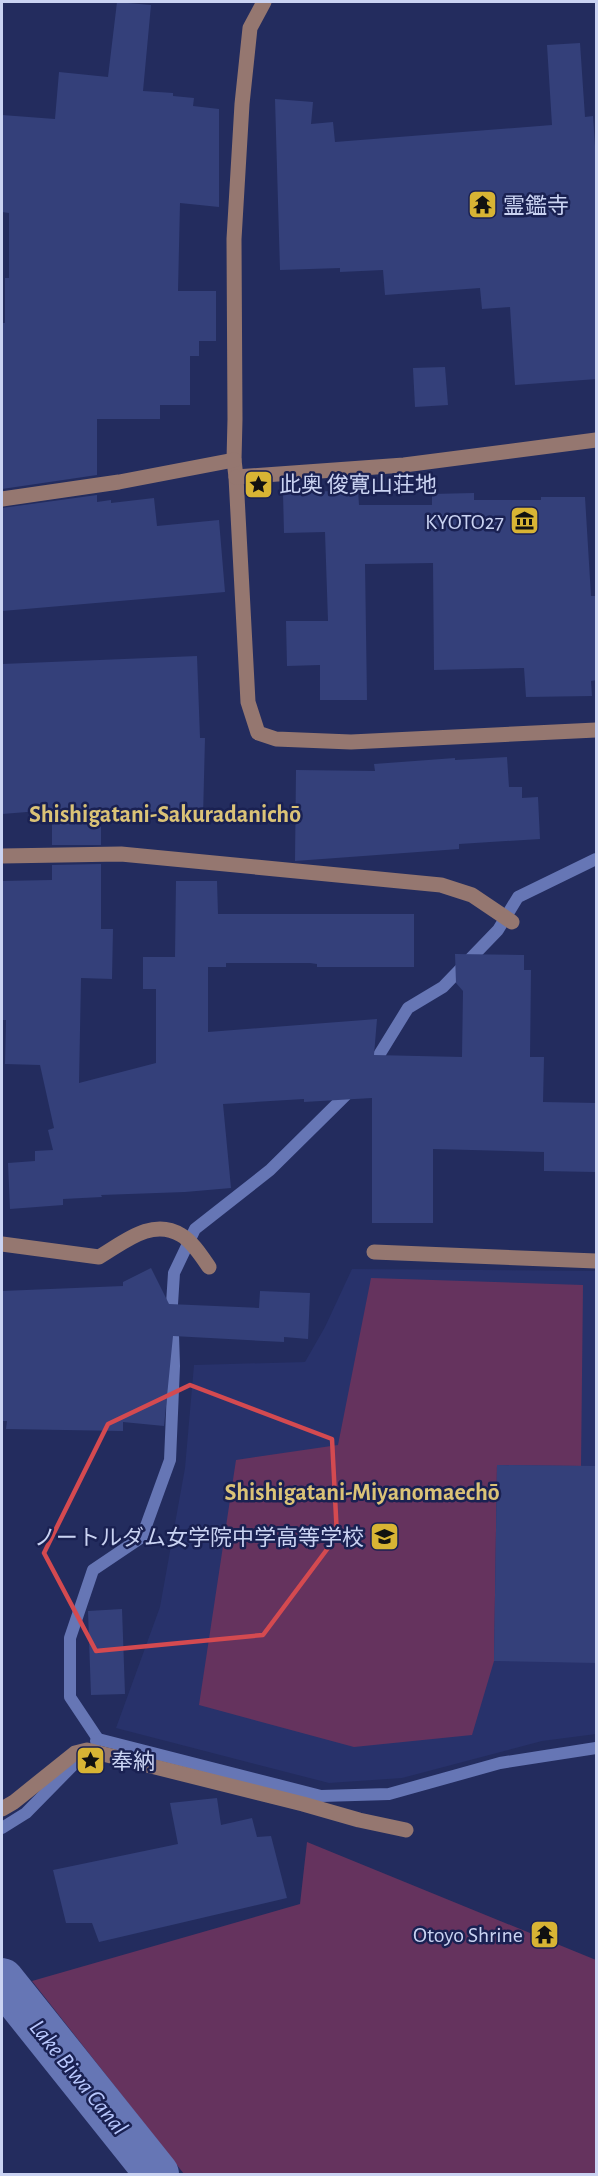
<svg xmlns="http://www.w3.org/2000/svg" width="598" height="2176" font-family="'Alegreya Sans','Noto Sans JP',sans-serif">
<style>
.built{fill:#28326b}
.green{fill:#65335e}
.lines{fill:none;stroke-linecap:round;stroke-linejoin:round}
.stream{stroke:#6676b5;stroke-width:12}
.canal{stroke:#6676b5;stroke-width:44}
.building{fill:#34407a}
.minor{stroke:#957770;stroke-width:15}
.marked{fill:none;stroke:#d44a50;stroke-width:4.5;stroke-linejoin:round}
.labels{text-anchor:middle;stroke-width:5;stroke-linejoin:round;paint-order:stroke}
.poi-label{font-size:22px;fill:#cad3f2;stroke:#1a2152;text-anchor:start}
.neighbourhood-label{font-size:24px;font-weight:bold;fill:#dbc377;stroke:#1a2152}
.water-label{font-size:24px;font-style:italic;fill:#b9c8fe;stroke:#1a2152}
</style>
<rect width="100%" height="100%" fill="#232c5e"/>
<polygon class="built" points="352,1269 596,1271 596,1734 542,1741 402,1778 329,1783 116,1728 160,1607 185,1468 194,1365 305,1362 325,1327"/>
<g class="green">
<polygon points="371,1278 583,1285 581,1466 497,1465 494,1661 472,1735 354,1747 199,1705 236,1460 338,1445"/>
<polygon points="307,1842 596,1960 596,2174 184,2174 32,1981 300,1904"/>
</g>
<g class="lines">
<g class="stream">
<polyline points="371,1068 408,1008 443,987 498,930 518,897 596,859"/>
<polyline points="98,1739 70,1697 70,1638 93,1570 142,1537 170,1460 174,1366 172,1304 174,1273 195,1229 270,1170 351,1090"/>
<polyline points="96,1741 98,1739 321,1796 389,1794 500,1763 596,1748"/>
<polyline points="2,1828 26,1813 84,1754"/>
</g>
<polyline class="canal" points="2,1980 157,2174"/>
</g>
<g class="building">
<polygon points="117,2 151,5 143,91 173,93 173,96 194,98 193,106 219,109 219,207 180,203 178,291 216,291 216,341 199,341 199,356 190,356 190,405 160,405 160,419 97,419 97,475 2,489 2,323 5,323 5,278 9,278 9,213 2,212 2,115 55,119 59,72 108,77"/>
<polygon points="580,43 585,117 593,116 597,176 597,379 515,385 510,307 482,309 480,288 385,295 383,270 340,272 340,268 280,270 275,99 313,102 311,124 333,122 335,142 552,125 547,45"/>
<polygon points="445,367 448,405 415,407 413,368"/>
<polygon points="358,490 359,505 432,505 432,494 474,493 474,500 541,500 541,497 585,497 591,596 595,596 597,615 597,680 591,681 592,696 526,697 524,668 434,670 433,563 365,564 367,700 320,700 320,665 287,666 286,621 328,621 325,532 284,533 283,493"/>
<polygon points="97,495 97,502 111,500 111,503 154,498 157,526 219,520 225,592 2,611 2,508"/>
<polygon points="197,656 200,738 205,738 203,817 134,816 101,818 101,845 52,845 52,810 2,814 2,664"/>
<polygon points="507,757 509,787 522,787 522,798 538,797 540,839 459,844 459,849 295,861 296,770 375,771 374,764 455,758 455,760"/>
<polygon points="101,864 101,929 113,929 112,979 81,978 79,1083 156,1063 156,989 143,989 143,957 175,957 176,881 217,881 218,914 414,914 414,967 317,967 317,964 310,963 226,963 226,967 208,967 208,1032 377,1019 374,1055 462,1057 463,991 456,983 455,954 524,955 524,970 531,970 530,1057 544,1057 543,1102 597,1103 595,1172 544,1171 544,1152 433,1149 433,1223 372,1223 372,1098 304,1102 304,1099 223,1104 231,1188 185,1192 101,1195 102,1197 63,1199 63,1205 10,1209 8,1163 35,1161 35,1151 53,1150 48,1130 54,1128 40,1065 5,1064 6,1020 2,1020 2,881 52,880 52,865"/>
<polygon points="151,1268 169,1304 259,1308 260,1291 310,1293 308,1339 284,1337 284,1342 173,1336 164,1426 123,1422 123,1431 6,1429 7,1421 2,1421 2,1291 123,1286 123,1282"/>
<polygon points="497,1465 597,1466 597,1663 494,1661"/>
<polygon points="122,1609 125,1694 91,1695 88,1611"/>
<polygon points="217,1798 221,1825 252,1818 257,1837 271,1836 287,1898 99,1942 92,1923 66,1923 53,1870 178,1844 170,1803"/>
</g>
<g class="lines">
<g class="minor">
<polyline points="264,2 250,28 242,104 234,239 235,419 234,460 236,477 248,702 258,733 276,739 351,742 596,730"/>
<polyline points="236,477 404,465 596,440"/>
<polyline points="2,499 119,482 234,460"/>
<polyline points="2,856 121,854 441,885 472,895 512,922"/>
<path d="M 2,1244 L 99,1257 C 123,1243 152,1217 181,1235 C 192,1241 202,1257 209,1267"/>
<polyline points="374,1252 596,1261"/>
<polyline points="2,1809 14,1802 75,1753 87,1750 303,1804 359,1820 406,1830"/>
</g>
</g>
<path class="marked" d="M 190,1385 L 332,1439 L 337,1536 L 263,1635 L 96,1651 L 44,1553 L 108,1424 Z"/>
<defs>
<symbol id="temple-square" viewBox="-11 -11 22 22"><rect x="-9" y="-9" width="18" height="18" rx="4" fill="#d8b434" stroke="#1a2152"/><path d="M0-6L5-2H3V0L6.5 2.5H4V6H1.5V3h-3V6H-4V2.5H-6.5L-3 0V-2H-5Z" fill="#111"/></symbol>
<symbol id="sight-square" viewBox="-11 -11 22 22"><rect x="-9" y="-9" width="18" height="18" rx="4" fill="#d8b434" stroke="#1a2152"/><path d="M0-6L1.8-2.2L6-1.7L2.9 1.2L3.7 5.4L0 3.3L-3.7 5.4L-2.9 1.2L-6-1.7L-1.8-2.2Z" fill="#111"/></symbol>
<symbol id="museum-square" viewBox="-11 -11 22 22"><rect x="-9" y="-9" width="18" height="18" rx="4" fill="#d8b434" stroke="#1a2152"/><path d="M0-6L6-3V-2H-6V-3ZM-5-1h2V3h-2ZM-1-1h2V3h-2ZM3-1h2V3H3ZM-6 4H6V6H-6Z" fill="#111"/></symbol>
<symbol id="school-square" viewBox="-11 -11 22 22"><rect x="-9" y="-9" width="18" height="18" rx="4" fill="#d8b434" stroke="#1a2152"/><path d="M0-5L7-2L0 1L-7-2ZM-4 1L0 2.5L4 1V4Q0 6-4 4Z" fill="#111"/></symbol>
</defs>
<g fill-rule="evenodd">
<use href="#temple-square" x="466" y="188" width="33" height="33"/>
<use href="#sight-square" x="242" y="468" width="33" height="33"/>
<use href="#museum-square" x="508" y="504" width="33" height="33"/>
<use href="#school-square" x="368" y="1520" width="33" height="33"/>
<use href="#sight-square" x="74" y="1744" width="33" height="33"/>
<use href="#temple-square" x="528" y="1918" width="33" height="33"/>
</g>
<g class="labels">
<g class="poi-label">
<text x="503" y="213">霊鑑寺</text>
<text x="279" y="492">此奥 俊寛山荘地</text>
<text x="504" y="529" text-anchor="end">KYOTO27</text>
<text x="364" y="1545" text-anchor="end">ノートルダム女学院中学高等学校</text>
<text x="111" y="1769">奉納</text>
<text x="523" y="1942" text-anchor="end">Otoyo Shrine</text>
</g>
<g class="neighbourhood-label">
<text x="165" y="822">Shishigatani-Sakuradanichō</text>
<text x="362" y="1500">Shishigatani-Miyanomaechō</text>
</g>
<g class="water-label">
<text transform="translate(79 2077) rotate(51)" y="8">Lake Biwa Canal</text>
</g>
</g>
<rect width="598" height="2176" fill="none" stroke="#cad3f2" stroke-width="6"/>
</svg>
